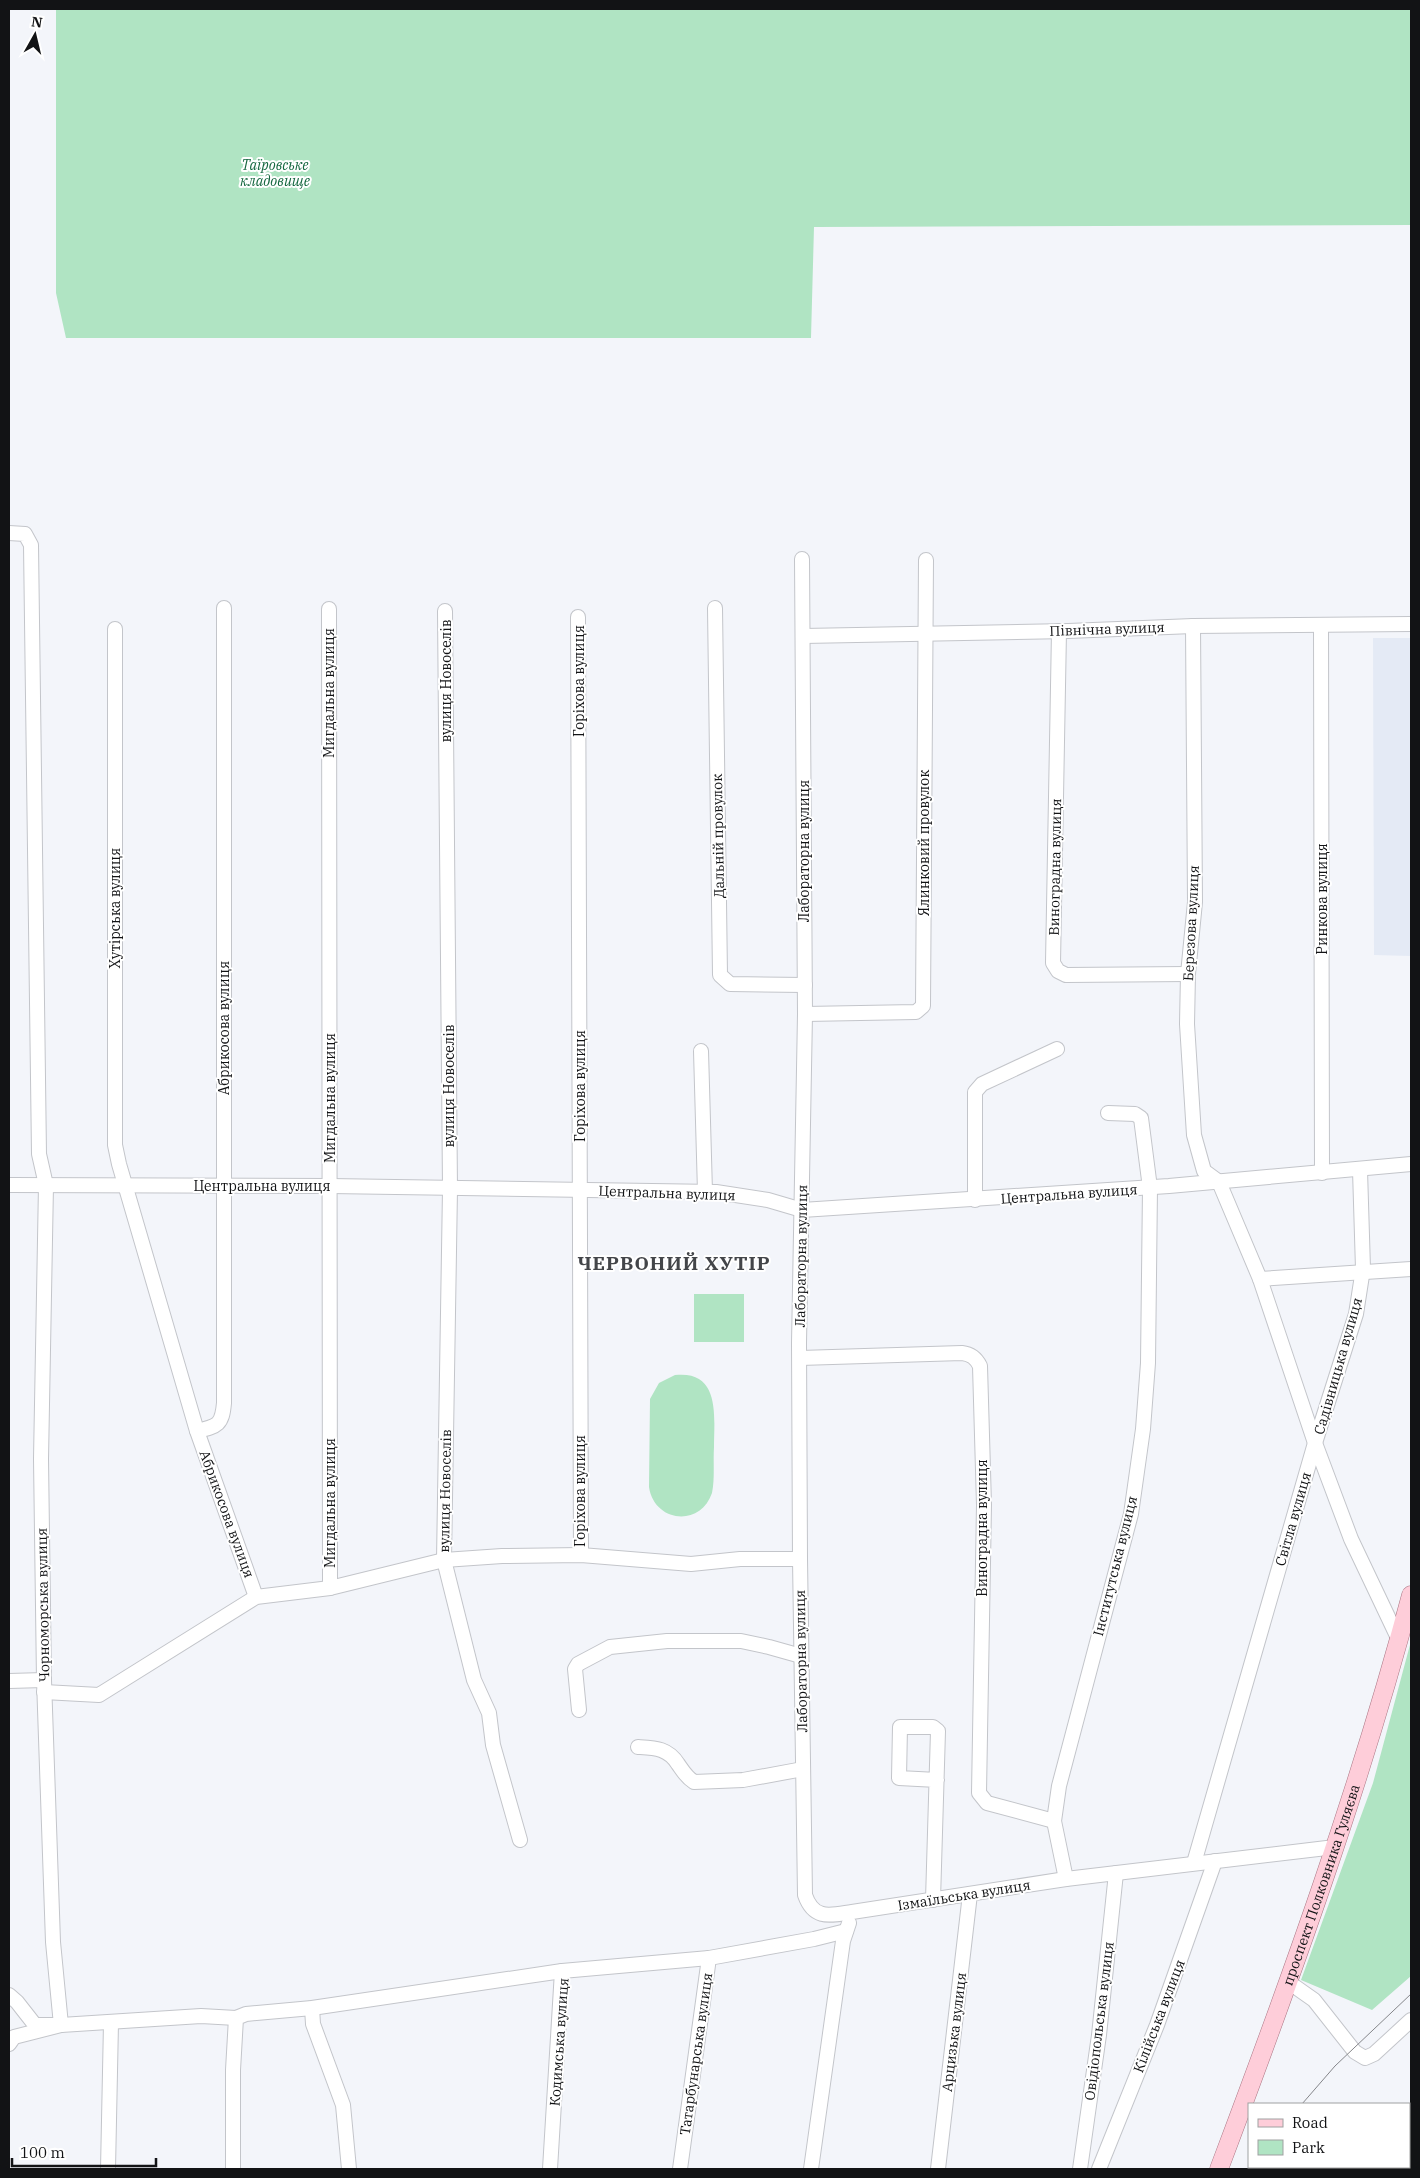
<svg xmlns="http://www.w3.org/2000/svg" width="1420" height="2178" font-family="'IBM Plex Serif',serif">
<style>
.built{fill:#e4eaf5}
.green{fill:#b0e4c3}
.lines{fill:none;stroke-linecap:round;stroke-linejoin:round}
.minor-casing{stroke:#c3c5ca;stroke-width:16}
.major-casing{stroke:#ab7684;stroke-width:19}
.minor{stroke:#fff;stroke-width:14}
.major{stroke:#fecdd9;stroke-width:18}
.tram{stroke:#85868a;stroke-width:1}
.labels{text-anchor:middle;stroke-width:4;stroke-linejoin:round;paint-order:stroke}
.park-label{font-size:14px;font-style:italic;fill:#14673f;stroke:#fff}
.street-label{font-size:14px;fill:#121315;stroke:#fff}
.district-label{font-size:19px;font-weight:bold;letter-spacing:1px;fill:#434549;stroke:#fff}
</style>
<rect width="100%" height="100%" fill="#f3f5fa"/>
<polygon class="built" points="1373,638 1411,638 1411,956 1374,955"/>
<g class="green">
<polygon points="56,9 1411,9 1411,225 814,227 811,338 66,338 56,293"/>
<rect x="694" y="1294" width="50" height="48"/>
<path d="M 675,1375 C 721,1370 714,1417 714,1447 C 713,1462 715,1478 712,1493 C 700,1528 654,1522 649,1487 L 650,1399 L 659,1383 Z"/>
<polygon points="1411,1641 1411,1976 1372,2010 1301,1980 1373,1783"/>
</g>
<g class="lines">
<defs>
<g id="minor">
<polyline points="9,533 25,534 31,545 39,1154 46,1185 41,1459 44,1680 53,1942 61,2025 35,2025 17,2002 9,1995"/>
<path d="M 802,559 L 805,1014 L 799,1343 L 800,1559 L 805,1895 C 814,1921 831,1915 852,1912 L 1066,1879 L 1335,1847"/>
<polyline points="715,608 720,975 730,984 805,985"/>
<polyline points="329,609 330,1588"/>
<polyline points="445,611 450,1189 444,1560 474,1680 489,1713 493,1745 520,1840"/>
<polyline points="578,617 581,1555"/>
<polyline points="1321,625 1322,1173"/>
<polyline points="1193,626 1195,902 1188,974 1187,1024 1194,1135 1204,1171 1219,1182 1260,1279 1315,1443 1351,1539 1399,1640"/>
<polyline points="115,629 115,1145 119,1164 197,1431 256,1597"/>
<polyline points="1059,631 1053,963 1058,971 1066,975 1188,974"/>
<polyline points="803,636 1068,631 1193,626 1411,624"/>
<polyline points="805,1014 916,1012 923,1006 926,560"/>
<polyline points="701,1051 705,1192"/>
<polyline points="9,1185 330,1186 716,1192 768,1200 802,1210 1169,1186 1411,1164"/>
<polyline points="975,1200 975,1092 982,1084 1057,1049"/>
<polyline points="1260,1279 1411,1269"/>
<path d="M 800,1358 L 962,1353 C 971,1354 976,1358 980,1366 L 984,1505 L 979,1793 L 987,1803 L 1054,1821"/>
<path d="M 197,1431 C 218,1426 222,1425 224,1403 L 224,608"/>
<polyline points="9,1681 44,1680"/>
<polyline points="44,1692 99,1695 256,1597 330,1588 444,1560 502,1556 581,1555 691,1564 740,1559 800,1559"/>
<polyline points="579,1710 575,1669 578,1664 610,1647 667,1641 741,1641 769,1647 801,1656"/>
<path d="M 638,1747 C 655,1748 668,1748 678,1764 C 683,1771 686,1777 694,1782 L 743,1780 L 803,1769"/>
<polyline points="1194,1863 1315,1443 1356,1314 1363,1269 1360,1170"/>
<polyline points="1066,1879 1054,1821 1059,1786 1131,1514 1143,1429 1148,1363 1150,1188 1141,1118 1135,1114 1108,1113"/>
<polyline points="933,1900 938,1731 933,1727 900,1727 899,1778 937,1780"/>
<polyline points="1287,1981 1314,2000 1355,2052 1365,2058 1374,2054 1411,2020"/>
<polyline points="312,2008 313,2024 343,2105 349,2169"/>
<polyline points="9,2044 14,2037 61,2025 201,2016 236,2018"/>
<polyline points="108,2169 111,2023"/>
<polyline points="233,2169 233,2070 236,2018 246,2014 312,2008 562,1971"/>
<polyline points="550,2169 562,1971 709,1958"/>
<polyline points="680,2169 709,1958 814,1939 846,1931"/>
<polyline points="811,2169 843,1941 849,1923"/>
<polyline points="938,2169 970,1894"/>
<polyline points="1080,2169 1099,2035 1116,1873"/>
<polyline points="1099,2169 1157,2025 1215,1861"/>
</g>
<g id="major">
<path id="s1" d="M 1219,2169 C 1290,1981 1359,1790 1411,1595"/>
</g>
</defs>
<use href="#minor" class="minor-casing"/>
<use href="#major" class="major-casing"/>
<use href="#minor" class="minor"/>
<use href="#major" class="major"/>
<g class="tram">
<polyline points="1302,2104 1335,2066 1411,1994"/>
<polyline points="1252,2169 1254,2167"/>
</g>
</g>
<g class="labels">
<g class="park-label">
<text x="275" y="170">Таїровське<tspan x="275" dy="16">кладовище</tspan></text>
</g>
<g class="street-label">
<text transform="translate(1107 629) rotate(-2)" y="5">Північна вулиця</text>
<text transform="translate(446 681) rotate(-90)" y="5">вулиця Новоселів</text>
<text transform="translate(579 681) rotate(-90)" y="5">Горіхова вулиця</text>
<text transform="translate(329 693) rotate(-90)" y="5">Мигдальна вулиця</text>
<text transform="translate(718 836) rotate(-91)" y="5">Дальній провулок</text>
<text transform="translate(924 843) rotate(-90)" y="5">Ялинковий провулок</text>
<text transform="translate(804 851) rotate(-90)" y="5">Лабораторна вулиця</text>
<text transform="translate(1055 867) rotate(-89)" y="5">Виноградна вулиця</text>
<text transform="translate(1322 899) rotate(-90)" y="5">Ринкова вулиця</text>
<text transform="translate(115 908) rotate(-90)" y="5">Хутірська вулиця</text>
<text transform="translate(1191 923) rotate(-87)" y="5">Березова вулиця</text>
<text transform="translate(224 1028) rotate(-90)" y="5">Абрикосова вулиця</text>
<text transform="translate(449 1086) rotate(-90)" y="5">вулиця Новоселів</text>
<text transform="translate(580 1086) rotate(-90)" y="5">Горіхова вулиця</text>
<text transform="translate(330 1098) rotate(-90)" y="5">Мигдальна вулиця</text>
<text x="262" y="1191">Центральна вулиця</text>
<text transform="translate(667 1193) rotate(2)" y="5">Центральна вулиця</text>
<text transform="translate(1069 1194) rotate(-4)" y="5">Центральна вулиця</text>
<text transform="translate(801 1256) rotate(-89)" y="5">Лабораторна вулиця</text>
<text transform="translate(1338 1366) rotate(-74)" y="5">Садівницька вулиця</text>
<text transform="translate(445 1491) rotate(-89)" y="5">вулиця Новоселів</text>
<text transform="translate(580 1491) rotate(-90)" y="5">Горіхова вулиця</text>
<text transform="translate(330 1503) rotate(-90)" y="5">Мигдальна вулиця</text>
<text transform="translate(227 1514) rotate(70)" y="5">Абрикосова вулиця</text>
<text transform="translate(1293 1519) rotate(-74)" y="5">Світла вулиця</text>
<text transform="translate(982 1528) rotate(-90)" y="5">Виноградна вулиця</text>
<text transform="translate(1115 1566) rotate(-76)" y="5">Інститутська вулиця</text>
<text transform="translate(43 1605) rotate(-91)" y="5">Чорноморська вулиця</text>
<text transform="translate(801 1661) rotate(-91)" y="5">Лабораторна вулиця</text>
<text dy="5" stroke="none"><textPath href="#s1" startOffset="302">проспект Полковника Гуляєва</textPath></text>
<text transform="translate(964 1895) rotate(-9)" y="5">Ізмаїльська вулиця</text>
<text transform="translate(1159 2016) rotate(-69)" y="5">Кілійська вулиця</text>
<text transform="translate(1099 2021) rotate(-83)" y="5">Овідіопольська вулиця</text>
<text transform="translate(954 2032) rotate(-83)" y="5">Арцизька вулиця</text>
<text transform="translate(559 2042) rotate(-86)" y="5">Кодимська вулиця</text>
<text transform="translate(696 2054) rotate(-82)" y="5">Татарбунарська вулиця</text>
</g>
<g class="district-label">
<text x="674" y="1270">ЧЕРВОНИЙ ХУТІР</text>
</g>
</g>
<rect width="1420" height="2178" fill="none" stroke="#121315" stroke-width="20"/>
<rect x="1248" y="2103" width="162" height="65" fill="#ffffff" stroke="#a0a1a1"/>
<rect x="1258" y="2119" width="25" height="8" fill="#fecdd9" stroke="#a0a1a1"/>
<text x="1292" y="2128" font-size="15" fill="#121315">Road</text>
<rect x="1258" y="2140" width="25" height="15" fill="#b0e4c3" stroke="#a0a1a1"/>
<text x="1292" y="2153" font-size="15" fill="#121315">Park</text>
<g transform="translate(35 35) rotate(8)" stroke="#ffffff" stroke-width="4" paint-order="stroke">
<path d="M0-4L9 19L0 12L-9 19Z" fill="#121315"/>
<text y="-8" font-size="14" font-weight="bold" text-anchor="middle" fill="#121315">N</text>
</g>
<path d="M12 2158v8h144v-8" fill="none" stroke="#121315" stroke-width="2.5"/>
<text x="20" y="2158" font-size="15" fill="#121315" stroke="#ffffff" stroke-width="4" paint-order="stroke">100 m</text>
</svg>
